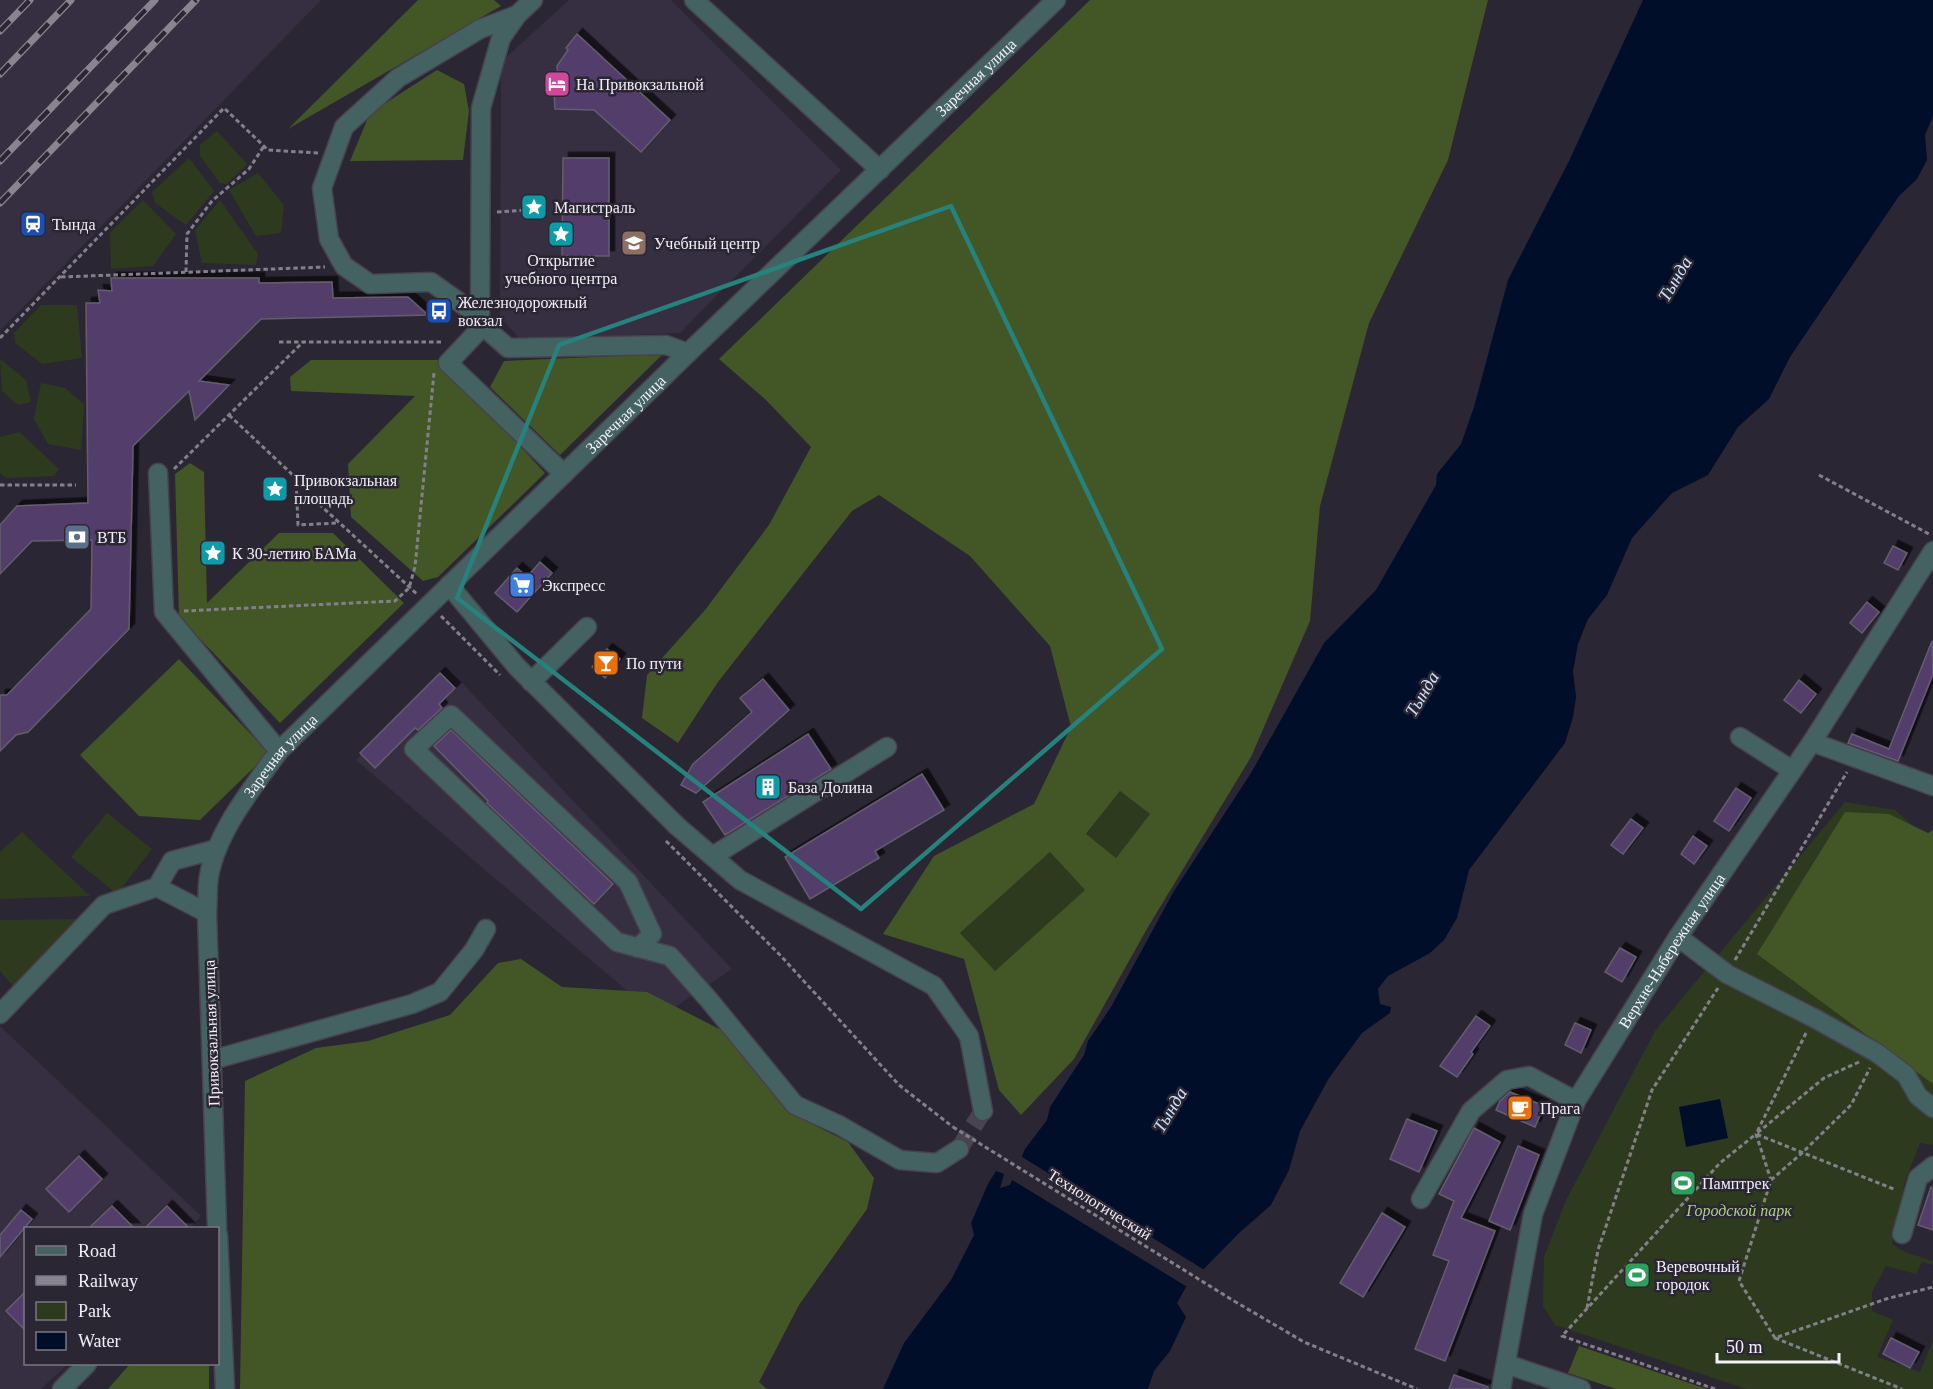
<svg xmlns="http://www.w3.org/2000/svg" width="1933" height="1389" font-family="'Times New Roman',serif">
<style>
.built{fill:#362e41}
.green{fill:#2e3a1d}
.forest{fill:#435626;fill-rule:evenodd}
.water{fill:#000e29}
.pier{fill:#2b2633}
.building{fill:#523e6b;stroke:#635d6d;stroke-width:1.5;filter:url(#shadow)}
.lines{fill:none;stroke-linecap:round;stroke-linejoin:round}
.minor-tunnel{stroke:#494451;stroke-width:18;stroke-dasharray:18 9;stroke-linecap:butt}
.minor-casing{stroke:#47424f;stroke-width:21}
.path{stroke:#84808b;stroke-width:3;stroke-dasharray:4.5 3;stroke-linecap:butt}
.minor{stroke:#456263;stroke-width:18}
.rail-casing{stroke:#898590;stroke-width:7}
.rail{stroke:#2b2633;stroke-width:4.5;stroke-dasharray:14;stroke-linecap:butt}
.path-bridge{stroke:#84808b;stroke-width:3;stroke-dasharray:4.5 3;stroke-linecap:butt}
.marked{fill:none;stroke:#26827c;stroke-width:4.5;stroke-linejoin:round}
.labels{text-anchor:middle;stroke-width:5;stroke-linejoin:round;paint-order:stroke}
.street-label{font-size:16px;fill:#f3f0f9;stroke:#2b2633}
.poi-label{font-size:16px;fill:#f3f0f9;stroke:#2b2633;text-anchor:start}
.park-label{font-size:16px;font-style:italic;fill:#b0d084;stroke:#2b2633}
.water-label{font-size:18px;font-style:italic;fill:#cfe3fe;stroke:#2b2633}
</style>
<defs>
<filter id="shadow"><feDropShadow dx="5.5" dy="-5.5" stdDeviation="0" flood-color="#0009"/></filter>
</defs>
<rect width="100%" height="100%" fill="#2b2633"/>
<g class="built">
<polygon points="0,0 321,0 0,331"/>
<polygon points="569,0 671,0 841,170 680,333 521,340 500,317 501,62"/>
<polygon points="448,668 732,969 659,1018 356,760"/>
<polygon points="0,1026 201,1216 190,1228 26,1228 26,1364 68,1364 41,1389 0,1389"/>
</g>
<g class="green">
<polygon points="217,131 247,164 227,184 220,183 200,156 200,145"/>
<polygon points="189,158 214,191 186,225 155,203 152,192"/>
<polygon points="258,173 284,205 281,233 256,236 229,190"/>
<polygon points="143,200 176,234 153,266 111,269 110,233"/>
<polygon points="220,200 258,254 256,265 202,263 195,230"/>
<polygon points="41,305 77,305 82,358 42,364 15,343 14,333"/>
<polygon points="0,359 26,380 31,402 18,405 2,391"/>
<polygon points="41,383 65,388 84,404 81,450 48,444 34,419"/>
<polygon points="20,432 59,469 54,476 6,478 0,473 0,437"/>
<polygon points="1120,791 1150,814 1116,858 1086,835"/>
<polygon points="1845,802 1895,810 1927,838 1933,835 1933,1145 1920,1143 1905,1181 1892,1244 1905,1252 1933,1261 1933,1265 1922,1262 1916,1274 1886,1266 1872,1292 1872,1311 1893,1320 1877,1357 1920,1372 1933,1341 1933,1389 1746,1389 1555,1325 1543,1306 1544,1257 1566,1200 1655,1031"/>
<polygon points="107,813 152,849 117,894 71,857"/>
<polygon points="22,832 90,896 0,899 0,852"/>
<polygon points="1050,852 1085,890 995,971 960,933"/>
<polygon points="84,919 14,987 0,971 0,920"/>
</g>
<g class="forest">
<polygon points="418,0 494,0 501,6 288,129"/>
<path d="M 1090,0 L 1488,0 L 1448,160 L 1369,323 L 1320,506 L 1310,621 L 1251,757 L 1148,927 L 1074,1059 L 1021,1115 L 999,1090 L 964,959 L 883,934 L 934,856 L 1034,804 L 1071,727 L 1050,646 L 970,556 L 879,495 L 852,511 L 718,682 L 678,743 L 642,718 L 647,675 L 705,610 L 769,525 L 811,447 L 765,399 L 719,359 ZM 1120,791 L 1150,814 L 1116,858 L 1086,834 ZM 1050,852 L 1085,890 L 995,971 L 960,933 Z"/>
<polygon points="437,70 464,84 469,111 463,160 350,161 370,113"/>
<polygon points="663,354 560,455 490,387 504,361"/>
<polygon points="311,360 440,360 545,473 438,577 423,581 351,517 348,464 415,396 291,391 290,377"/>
<polygon points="190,463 204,472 207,603 279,533 333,533 404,603 280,723 179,617 175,474"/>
<polygon points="179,659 269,753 200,820 139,816 80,755"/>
<polygon points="1845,812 1889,814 1928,833 1933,830 1933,1084 1757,954"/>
<polygon points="521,959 562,987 647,992 733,1036 788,1112 848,1142 874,1178 867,1209 799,1305 759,1382 767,1389 240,1389 245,1081 316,1048 368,1041 450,1015 498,963"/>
<polygon points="1579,1346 1707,1389 1616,1389 1568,1373"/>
<polygon points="130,1364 209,1364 209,1389 108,1389"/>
</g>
<g class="water">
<polygon points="1643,0 1933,0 1933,116 1925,135 1927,160 1917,179 1899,196 1790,357 1769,399 1738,427 1708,475 1672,493 1632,538 1607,595 1588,619 1578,644 1573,671 1576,697 1573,717 1565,743 1469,870 1457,918 1444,940 1430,953 1388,976 1378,989 1380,1004 1391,1007 1390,1013 1362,1033 1329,1078 1300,1131 1289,1170 1271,1205 1239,1233 1186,1287 1177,1303 1186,1317 1170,1351 1154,1371 1148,1389 883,1389 904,1343 951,1280 974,1235 971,1223 988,1184 996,1171 1004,1174 1000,1188 1010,1185 1025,1149 1047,1120 1050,1107 1084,1055 1088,1041 1111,1007 1174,891 1251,773 1324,643 1376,590 1436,485 1437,474 1461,444 1474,407 1508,280 1569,161"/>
<polygon points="1720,1099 1728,1138 1686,1147 1679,1107"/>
</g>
<polygon class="pier" points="1019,1155 1206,1271 1189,1288 1009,1178"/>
<g class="building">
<polygon points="577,34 670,120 641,152 594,110 555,109 553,76 558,76 557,66 568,50 566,48"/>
<polygon points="563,158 609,158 609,256 562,256"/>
<polygon points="111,278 259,278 259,283 332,282 333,298 408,297 428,315 261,319 199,381 229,385 195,420 189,391 133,446 129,629 28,732 16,735 0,751 0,695 7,695 91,609 92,540 32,541 0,574 0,525 17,506 88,503 86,303 100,303 98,290 112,291"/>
<polygon points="1893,546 1907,553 1898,570 1884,563"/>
<polygon points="540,562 552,573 517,612 495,593 517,568 527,577"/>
<polygon points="1867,602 1879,612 1862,633 1850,623"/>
<polygon points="1932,641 1933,674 1898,761 1848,743 1852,734 1889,749"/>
<polygon points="607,649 620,659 605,678 592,667"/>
<polygon points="440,673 455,688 439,704 442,708 418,730 415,728 375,768 360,753"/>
<polygon points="763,679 789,710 696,793 681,785 693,764 752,712 740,698"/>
<polygon points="1799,680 1816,694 1801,713 1784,700"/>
<polygon points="451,730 613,884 594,904 487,803 488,801 434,746"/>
<polygon points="808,734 831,769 725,835 703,802"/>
<polygon points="922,774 944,810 875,851 879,858 810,899 785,857"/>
<polygon points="1736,788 1751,798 1729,831 1714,821"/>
<polygon points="1631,819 1643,828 1623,854 1611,845"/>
<polygon points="1693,836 1707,846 1694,864 1681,854"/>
<polygon points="1620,948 1636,957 1622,982 1605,972"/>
<polygon points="1476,1016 1490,1026 1471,1052 1473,1054 1457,1077 1440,1066"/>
<polygon points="1575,1023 1591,1030 1581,1053 1565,1045"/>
<polygon points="1510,1092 1544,1106 1535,1127 1496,1110 1500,1101"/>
<polygon points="1407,1119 1437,1131 1419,1172 1390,1159"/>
<polygon points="1474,1128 1500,1142 1461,1218 1495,1231 1445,1361 1415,1349 1449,1261 1433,1255 1454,1201 1439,1194"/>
<polygon points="1518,1146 1539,1155 1510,1230 1489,1221"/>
<polygon points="79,1156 102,1179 69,1212 46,1189"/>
<polygon points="1931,1187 1933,1188 1933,1230 1918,1225"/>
<polygon points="112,1206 134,1228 89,1228"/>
<polygon points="167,1206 189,1228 145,1228"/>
<polygon points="21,1210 32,1219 0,1257 0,1235"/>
<polygon points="1382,1213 1405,1227 1363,1297 1340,1283"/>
<polygon points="26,1291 26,1331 6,1311"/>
<polygon points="1891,1338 1919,1352 1910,1368 1883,1354"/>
<polygon points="1454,1375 1488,1387 1488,1389 1449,1389"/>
</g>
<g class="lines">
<polyline class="minor-tunnel" points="959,1149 983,1111"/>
<defs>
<g id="minor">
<polyline points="694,0 880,170"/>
<polyline points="480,317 431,282 370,284 344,266 329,239 322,188 344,127 398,78 480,29 517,15"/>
<polyline points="483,325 480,317 481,108 501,38 517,15 533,0"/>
<polyline points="158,473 164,612 279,751"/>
<polyline points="564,474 448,363 483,326 508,348 666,345 688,353"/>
<polyline points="449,585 517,667 677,826 740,880 934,986 969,1036 983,1111"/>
<polyline points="531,682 587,627"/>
<polyline points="1740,737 1792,770"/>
<polyline points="1812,742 1933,786"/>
<polyline points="713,856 887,747"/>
<polyline points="157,887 207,913"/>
<polyline points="1678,937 1727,974 1814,1018 1877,1053 1906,1075 1918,1096 1933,1108"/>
<polyline points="638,948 652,934 628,882 451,715 414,749 617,942 670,956 709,1000 795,1105 839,1125 900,1160 937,1163 959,1149"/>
<polyline points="0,1014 104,905 157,887 172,861 217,849"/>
<polyline points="212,1060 412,1004 440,992 474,950 486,929"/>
<polyline points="1421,1199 1471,1111 1507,1080 1529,1076 1576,1101"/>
<path id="s1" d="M 217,1228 L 207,913 C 208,901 207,887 209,876 C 217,831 253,787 279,751 L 688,353 L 1056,0"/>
<polyline points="1902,1234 1918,1178 1933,1166"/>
<polyline points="218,1235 225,1389"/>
<polyline points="1506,1364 1581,1389"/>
<polyline points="62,1389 87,1364"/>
<path id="s2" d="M 1501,1389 L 1533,1214 L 1576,1101 L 1678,937 L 1812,742 L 1933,551"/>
</g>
</defs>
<use href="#minor" class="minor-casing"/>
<g class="path">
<polyline points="497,212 541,209"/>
<polyline points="186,272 187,234 212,201 249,169 264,146"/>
<polyline points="61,277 325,267"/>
<polyline points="0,338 224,108 268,150 318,153"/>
<polyline points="279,342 444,342"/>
<polyline points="229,415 296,478 298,525 337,523"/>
<polyline points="174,469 303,342"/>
<polyline points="1819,475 1929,534"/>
<polyline points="0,485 76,485"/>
<polyline points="319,504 418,595"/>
<polyline points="184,611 395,601 409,588 415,567 434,373"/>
<polyline points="441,616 500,675"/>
<polyline points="666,841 780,955 899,1085 953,1127"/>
<polyline points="1735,960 1847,772"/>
<polyline points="1806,1033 1756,1134 1771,1180 1739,1281 1775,1338 1886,1299 1933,1287"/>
<polyline points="1859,1062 1824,1078 1756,1134 1896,1190"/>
<polyline points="1771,1180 1802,1153 1851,1105 1870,1068"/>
<polyline points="1234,1301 1304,1342 1417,1389"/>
<polyline points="1587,1308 1598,1250 1652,1090 1718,988"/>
<polyline points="1775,1338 1902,1389"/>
<polyline points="1715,1389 1562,1336 1720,1163 1756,1134"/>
</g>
<use href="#minor" class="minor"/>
<defs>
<g id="rail">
<polyline points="0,31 30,0"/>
<polyline points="0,74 71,0"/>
<polyline points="0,161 155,0"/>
<polyline points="0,203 196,0"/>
</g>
</defs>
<use href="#rail" class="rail-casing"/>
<use href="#rail" class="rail"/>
<polyline class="path-bridge" points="953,1127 1234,1301"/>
</g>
<path class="marked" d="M 951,206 L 1162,649 L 861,909 L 457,598 L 559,345 Z"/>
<defs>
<symbol id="hotel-square" viewBox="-11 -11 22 22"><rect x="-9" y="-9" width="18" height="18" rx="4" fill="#d1479c" stroke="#2b2633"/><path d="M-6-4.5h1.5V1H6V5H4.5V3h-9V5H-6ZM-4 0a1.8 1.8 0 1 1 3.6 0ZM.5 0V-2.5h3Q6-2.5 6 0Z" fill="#fff"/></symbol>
<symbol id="sight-square" viewBox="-11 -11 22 22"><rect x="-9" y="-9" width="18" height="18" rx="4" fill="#0f9aa8" stroke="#2b2633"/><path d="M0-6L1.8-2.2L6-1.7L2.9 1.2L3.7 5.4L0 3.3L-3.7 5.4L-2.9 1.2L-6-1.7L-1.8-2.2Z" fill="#fff"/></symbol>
<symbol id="station-square" viewBox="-11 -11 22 22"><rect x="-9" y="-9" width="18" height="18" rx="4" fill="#1a4fb4" stroke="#2b2633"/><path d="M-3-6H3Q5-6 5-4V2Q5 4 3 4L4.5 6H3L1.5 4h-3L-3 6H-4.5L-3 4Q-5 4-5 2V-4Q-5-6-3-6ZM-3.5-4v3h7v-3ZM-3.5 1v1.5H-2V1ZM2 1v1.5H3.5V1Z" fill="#fff"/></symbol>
<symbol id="university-square" viewBox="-11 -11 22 22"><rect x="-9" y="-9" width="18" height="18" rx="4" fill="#8d6e63" stroke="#2b2633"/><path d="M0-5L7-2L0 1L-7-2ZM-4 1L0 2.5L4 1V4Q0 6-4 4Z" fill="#fff"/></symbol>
<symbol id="bus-square" viewBox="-11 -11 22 22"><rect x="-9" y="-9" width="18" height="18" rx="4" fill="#1a4fb4" stroke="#2b2633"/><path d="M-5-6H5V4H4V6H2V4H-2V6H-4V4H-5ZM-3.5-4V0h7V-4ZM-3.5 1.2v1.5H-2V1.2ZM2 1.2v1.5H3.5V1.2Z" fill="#fff"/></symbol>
<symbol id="bank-square" viewBox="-11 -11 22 22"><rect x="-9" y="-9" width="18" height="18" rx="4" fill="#5c6f8a" stroke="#2b2633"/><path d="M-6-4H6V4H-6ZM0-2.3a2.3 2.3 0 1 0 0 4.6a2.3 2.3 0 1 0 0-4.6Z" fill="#fff"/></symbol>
<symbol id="supermarket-square" viewBox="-11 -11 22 22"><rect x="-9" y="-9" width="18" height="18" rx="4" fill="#3f7fe0" stroke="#2b2633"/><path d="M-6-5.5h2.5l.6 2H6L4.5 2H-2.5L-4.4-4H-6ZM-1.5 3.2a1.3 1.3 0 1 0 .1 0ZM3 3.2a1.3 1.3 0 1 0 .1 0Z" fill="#fff"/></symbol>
<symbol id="bar-square" viewBox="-11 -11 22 22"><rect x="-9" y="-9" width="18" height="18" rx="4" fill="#e8710a" stroke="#2b2633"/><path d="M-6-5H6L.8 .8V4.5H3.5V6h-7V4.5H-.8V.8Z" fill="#fff"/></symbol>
<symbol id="building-square" viewBox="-11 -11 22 22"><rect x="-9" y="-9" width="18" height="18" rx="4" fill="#0f9aa8" stroke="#2b2633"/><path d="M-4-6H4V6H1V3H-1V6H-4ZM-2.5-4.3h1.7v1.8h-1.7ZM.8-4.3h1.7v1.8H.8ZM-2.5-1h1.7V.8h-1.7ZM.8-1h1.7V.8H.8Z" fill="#fff"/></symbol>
<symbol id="cafe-square" viewBox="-11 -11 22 22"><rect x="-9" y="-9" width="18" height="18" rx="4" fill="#e8710a" stroke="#2b2633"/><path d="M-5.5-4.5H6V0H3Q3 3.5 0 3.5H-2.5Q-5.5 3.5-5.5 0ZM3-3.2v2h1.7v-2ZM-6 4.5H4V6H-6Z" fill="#fff"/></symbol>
<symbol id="stadium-square" viewBox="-11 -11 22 22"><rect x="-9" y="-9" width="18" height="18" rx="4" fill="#2e9e5b" stroke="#2b2633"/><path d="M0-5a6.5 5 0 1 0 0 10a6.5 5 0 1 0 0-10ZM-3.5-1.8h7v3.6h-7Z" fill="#fff"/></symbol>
</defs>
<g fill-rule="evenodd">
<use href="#hotel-square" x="542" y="69" width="30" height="30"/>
<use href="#sight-square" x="519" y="192" width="30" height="30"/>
<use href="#station-square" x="18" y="209" width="30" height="30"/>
<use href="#sight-square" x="546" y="219" width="30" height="30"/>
<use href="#university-square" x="619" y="228" width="30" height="30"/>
<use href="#bus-square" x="424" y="296" width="30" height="30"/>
<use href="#sight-square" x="260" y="474" width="30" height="30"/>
<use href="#bank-square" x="62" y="522" width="30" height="30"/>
<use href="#sight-square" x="198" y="538" width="30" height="30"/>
<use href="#supermarket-square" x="507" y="570" width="30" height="30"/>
<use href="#bar-square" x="591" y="648" width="30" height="30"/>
<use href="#building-square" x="753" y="772" width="30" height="30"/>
<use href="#cafe-square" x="1505" y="1093" width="30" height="30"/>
<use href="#stadium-square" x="1668" y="1168" width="30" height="30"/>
<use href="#stadium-square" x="1622" y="1260" width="30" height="30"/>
</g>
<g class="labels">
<g class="street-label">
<text dy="6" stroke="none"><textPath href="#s1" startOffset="1466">Заречная улица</textPath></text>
<text dy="6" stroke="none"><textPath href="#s1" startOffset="980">Заречная улица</textPath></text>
<text dy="6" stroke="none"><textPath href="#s1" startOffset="494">Заречная улица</textPath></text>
<text dy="6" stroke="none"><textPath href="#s2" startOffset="477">Верхне-Набережная улица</textPath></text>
<text transform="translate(211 1033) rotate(-92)" y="6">Привокзальная улица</text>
<text transform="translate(1100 1204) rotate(32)" y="6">Технологический</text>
</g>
<g class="poi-label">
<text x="576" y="90">На Привокзальной</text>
<text x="554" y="213">Магистраль</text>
<text x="52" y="230">Тында</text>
<text x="654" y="249">Учебный центр</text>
<text x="561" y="266" text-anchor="middle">Открытие<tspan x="561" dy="18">учебного центра</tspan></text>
<text x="458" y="308">Железнодорожный<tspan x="458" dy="18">вокзал</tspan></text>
<text x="294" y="486">Привокзальная<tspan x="294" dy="18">площадь</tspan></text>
<text x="97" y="543">ВТБ</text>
<text x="232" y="559">К 30-летию БАМа</text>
<text x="542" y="591">Экспресс</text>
<text x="626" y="669">По пути</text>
<text x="788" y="793">База Долина</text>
<text x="1540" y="1114">Прага</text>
<text x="1702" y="1189">Памптрек</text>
<text x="1656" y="1272">Веревочный<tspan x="1656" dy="18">городок</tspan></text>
</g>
<g class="park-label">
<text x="1739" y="1216">Городской парк</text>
</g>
<g class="water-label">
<text transform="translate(1675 279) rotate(-59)" y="6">Тында</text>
<text transform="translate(1422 694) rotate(-59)" y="6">Тында</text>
<text transform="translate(1170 1110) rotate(-59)" y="6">Тында</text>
</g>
</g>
<rect x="24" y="1227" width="195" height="138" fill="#2b2633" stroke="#7b7782" stroke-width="1.5"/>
<rect x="36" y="1246" width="30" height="9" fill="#456263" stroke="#7b7782" stroke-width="1.5"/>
<text x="78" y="1257" font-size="18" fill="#f3f0f9">Road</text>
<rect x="36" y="1276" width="30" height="9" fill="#898590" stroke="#7b7782" stroke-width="1.5"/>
<text x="78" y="1287" font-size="18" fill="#f3f0f9">Railway</text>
<rect x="36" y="1302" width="30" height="18" fill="#2e3a1d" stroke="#7b7782" stroke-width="1.5"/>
<text x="78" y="1317" font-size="18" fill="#f3f0f9">Park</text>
<rect x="36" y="1332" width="30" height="18" fill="#000e29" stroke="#7b7782" stroke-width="1.5"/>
<text x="78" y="1347" font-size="18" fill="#f3f0f9">Water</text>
<path d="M1717 1353v9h122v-9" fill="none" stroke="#f3f0f9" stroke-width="3"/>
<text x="1726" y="1353" font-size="18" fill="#f3f0f9" stroke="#2b2633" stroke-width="4.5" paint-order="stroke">50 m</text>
</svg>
